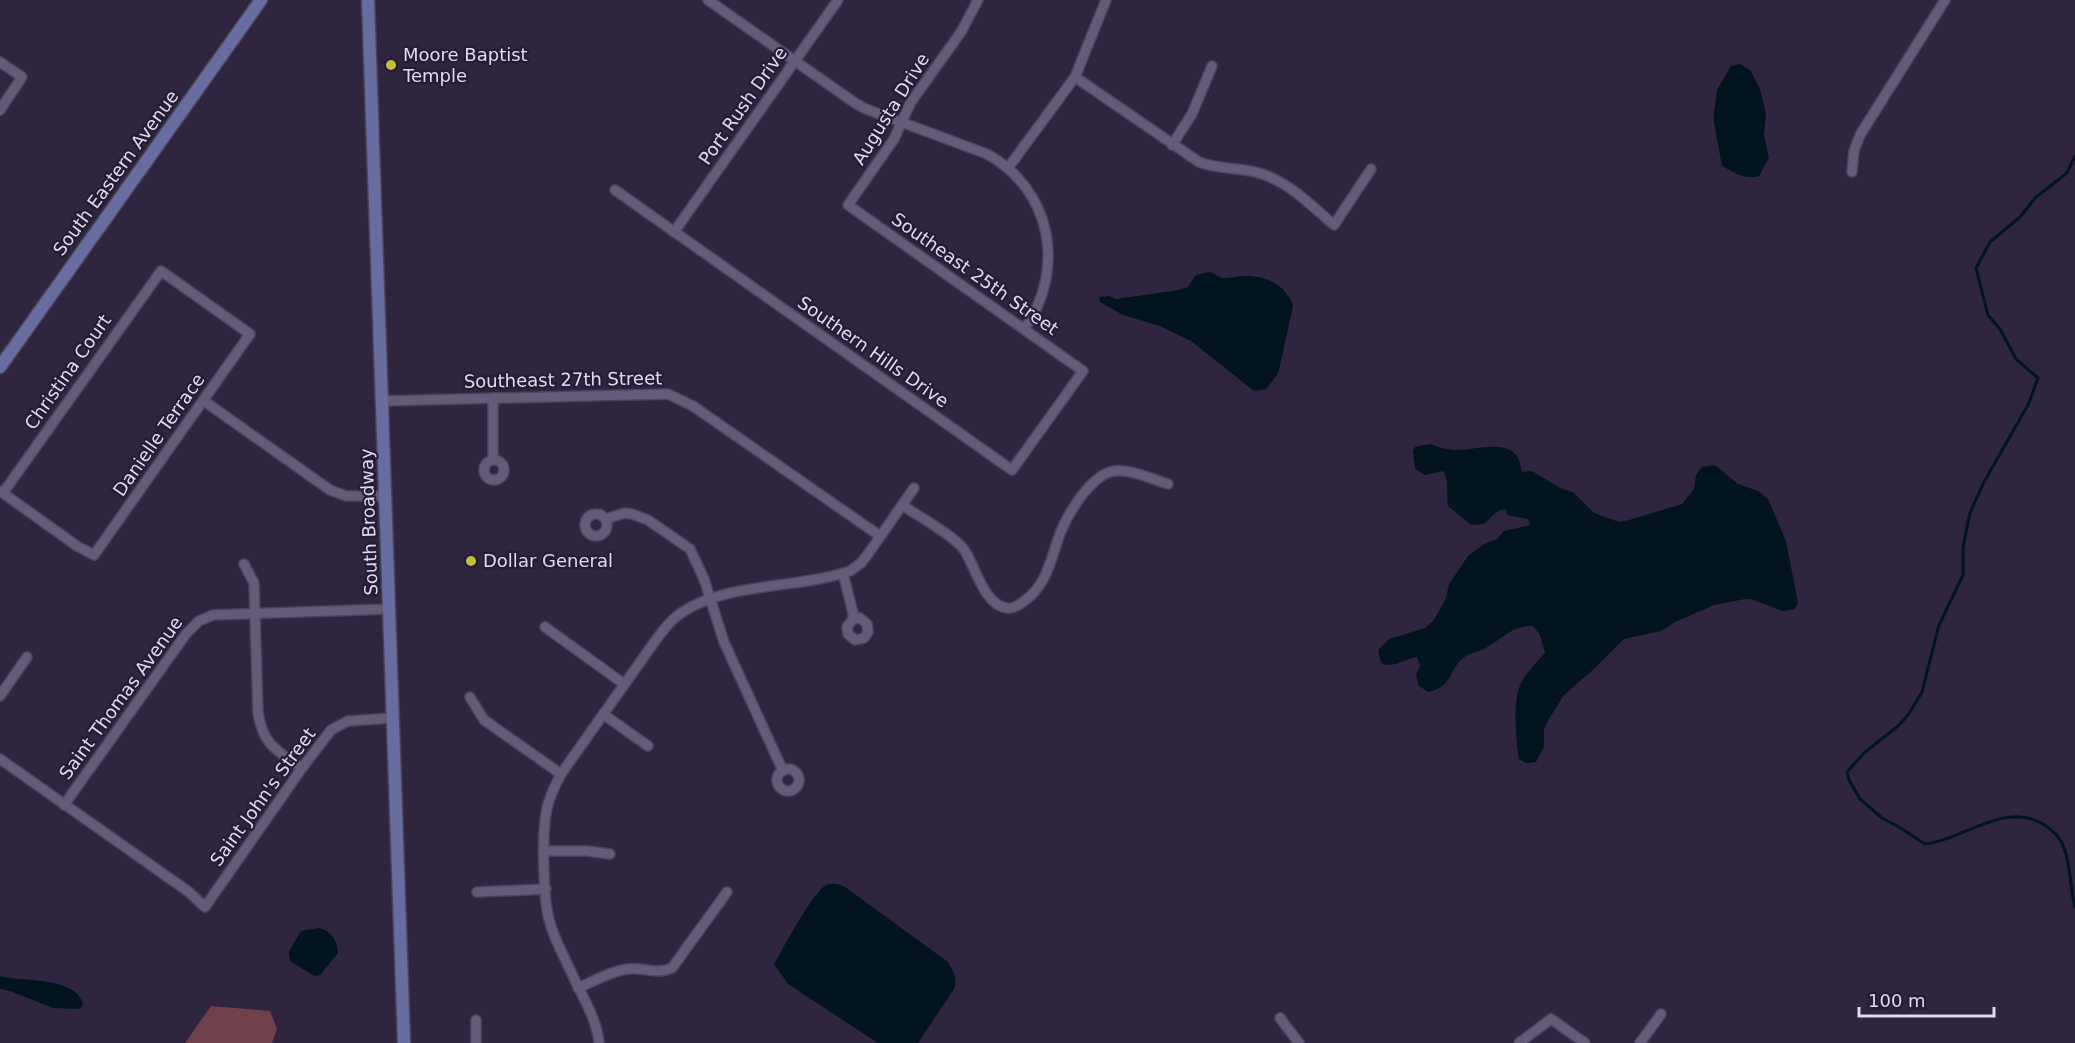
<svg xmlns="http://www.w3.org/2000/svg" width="2075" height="1043" font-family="'DejaVu Sans',sans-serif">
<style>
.green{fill:#71414b}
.water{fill:#02141e}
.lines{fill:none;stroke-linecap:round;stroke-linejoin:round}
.stream{stroke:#02141e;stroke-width:3}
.street-casing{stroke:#4b4359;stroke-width:12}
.secondary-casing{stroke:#4b4359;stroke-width:15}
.street{stroke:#655b79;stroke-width:9}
.secondary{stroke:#676ca1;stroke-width:12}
.poi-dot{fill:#c2bd3f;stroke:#251c35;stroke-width:2}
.labels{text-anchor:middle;stroke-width:4.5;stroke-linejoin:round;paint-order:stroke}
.poi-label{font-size:18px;fill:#e0daec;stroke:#251c35;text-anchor:start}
.street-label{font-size:18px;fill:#e0daec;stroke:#251c35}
</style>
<rect width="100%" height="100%" fill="#2f253f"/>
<polygon class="green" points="211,1006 270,1011 277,1029 272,1043 185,1043"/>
<g class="water">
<path d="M 1740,64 L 1750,70 L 1760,89 L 1766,114 L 1764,135 L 1769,158 L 1759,176 C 1744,180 1735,173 1722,166 L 1714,123 L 1714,113 L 1717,90 L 1731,66 Z"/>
<path d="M 1209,272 C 1214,273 1217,276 1222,278 C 1229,279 1238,276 1245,276 C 1266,276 1286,284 1293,306 L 1278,374 L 1266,389 L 1254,391 L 1191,341 L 1160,326 L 1123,315 L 1100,302 L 1099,297 L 1109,296 L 1116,299 L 1179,290 L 1188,287 L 1196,275 Z"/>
<path d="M 1431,444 C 1440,448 1448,450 1459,450 C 1475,450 1508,439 1518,458 C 1520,462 1521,468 1522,472 L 1532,471 L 1562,489 L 1573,492 L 1594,513 L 1619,522 L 1629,520 L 1682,504 L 1694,489 L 1696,475 L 1702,467 L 1715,465 L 1738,484 L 1758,491 L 1768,499 L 1786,541 L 1798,603 L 1795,609 L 1783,611 L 1751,599 L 1745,599 L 1714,605 L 1675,622 L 1661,631 L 1624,639 L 1595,668 L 1564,695 L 1547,722 L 1544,730 L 1544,747 L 1536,762 L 1526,763 L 1519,759 C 1516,738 1512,702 1521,683 C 1527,671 1537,662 1545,653 L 1540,635 L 1533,626 C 1512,625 1501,640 1484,649 C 1477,652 1470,653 1463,658 C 1447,672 1453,687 1428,692 L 1418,685 L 1416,674 L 1420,666 L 1417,657 C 1404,659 1393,669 1381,663 L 1378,650 L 1389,639 L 1425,628 L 1434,620 L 1446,598 L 1449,584 L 1468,556 L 1484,544 L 1497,539 L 1504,531 L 1530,525 L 1528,519 L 1507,515 L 1506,509 C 1496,509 1491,518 1484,524 L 1471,525 L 1448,506 C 1446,494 1449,482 1444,471 L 1425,475 L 1415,469 L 1413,451 L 1415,447 Z"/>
<path d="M 828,884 L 837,884 L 845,887 L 948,962 C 954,972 957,977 954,989 L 918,1043 L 878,1043 L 788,984 L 774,964 C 783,949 814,889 828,884 Z"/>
<path d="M 319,928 C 332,931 337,941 338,953 L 320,975 L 314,976 L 290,961 L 289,951 L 301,931 Z"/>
<path d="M 0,976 C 20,982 78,976 83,1005 L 79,1009 L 53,1008 L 10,991 L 0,989 Z"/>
</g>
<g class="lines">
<path class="stream" d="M 2075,156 L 2067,173 L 2036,197 L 2020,217 L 1990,242 L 1976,268 L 1988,315 L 2000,329 L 2016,359 L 2038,378 L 2029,403 L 1984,482 L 1970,513 L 1963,547 L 1963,575 L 1939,625 L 1922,692 L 1908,715 L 1898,726 L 1864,753 L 1847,772 L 1849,780 L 1860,799 L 1882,818 L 1899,827 L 1925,844 C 1962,840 2005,801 2043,824 C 2051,829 2061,838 2064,848 C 2071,866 2070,888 2075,907"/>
<defs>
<g id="street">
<path d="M 708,0 L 855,103 L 866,109 L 987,154 C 1052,190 1066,269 1025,328"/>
<polyline points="0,62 22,77 0,110"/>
<path d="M 1075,77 L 1199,162 C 1219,170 1242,167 1262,174 C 1290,183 1313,207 1334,225 L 1371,169"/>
<polyline points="1172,145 1192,114 1212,66"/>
<polyline points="1008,168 1075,77 1106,0"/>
<polyline points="1852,172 1854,151 1860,135 1945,0"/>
<polyline points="615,190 1012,470 1083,371 848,205 894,139 911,102 961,32 978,0"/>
<polyline points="674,232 838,0"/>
<polyline points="493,398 493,460"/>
<polyline points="204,401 330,490 346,496 386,496"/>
<polyline points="382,401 668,394 693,406 880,536"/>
<circle cx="494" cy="470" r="10"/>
<polyline points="0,491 77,546 94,555 250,334 161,271 3,493"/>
<path d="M 902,505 C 918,516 955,536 965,551 C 975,567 985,606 1007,608 C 1013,609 1019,605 1023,602 C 1048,585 1051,557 1061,531 C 1069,512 1090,478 1110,472 C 1128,467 1151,479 1168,484"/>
<circle cx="596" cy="525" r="11"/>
<polyline points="606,519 624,513 632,514 648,520 690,549 704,579 724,642 783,771"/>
<path d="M 244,564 L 254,583 L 258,713 C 263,745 277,751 302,768"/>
<polyline points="843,573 853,613 853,619 847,627 848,634 855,640 864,638 868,632 867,624 860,618 853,619"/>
<polyline points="545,627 624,684"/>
<polyline points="0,696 27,657"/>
<polyline points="470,697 484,720 561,774"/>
<polyline points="603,714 648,746"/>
<polyline points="0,759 189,892 205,907 302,768 331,730 348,721 393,718"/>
<circle cx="788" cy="780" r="11"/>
<polyline points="64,805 186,634 199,621 213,615 390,609"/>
<polyline points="545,851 587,851 610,854"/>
<polyline points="477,892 546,889"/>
<path d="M 578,988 C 594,981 611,971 628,969 C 644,967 657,975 672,968 L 727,892"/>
<polyline points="1280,1018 1299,1043"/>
<polyline points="476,1020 476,1043"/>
<path d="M 599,1043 C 597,1019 582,996 572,974 C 565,958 555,941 550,923 C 543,901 542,837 546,813 C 548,799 554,787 561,774 L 653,644 C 661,633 669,621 681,613 C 726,582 798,589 850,571 L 861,563 L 868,554 L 914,488"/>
<polyline points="1519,1043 1551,1019 1585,1043"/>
<polyline points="1640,1043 1661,1014"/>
</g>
<g id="secondary">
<polyline points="368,0 404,1043"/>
<polyline points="0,367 261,0"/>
</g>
</defs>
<use href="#street" class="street-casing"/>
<use href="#secondary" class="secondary-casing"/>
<use href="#street" class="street"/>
<use href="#secondary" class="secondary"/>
</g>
<g class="poi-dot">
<circle cx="391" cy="65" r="6"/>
<circle cx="471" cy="561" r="6"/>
</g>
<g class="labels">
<g class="poi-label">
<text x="403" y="61">Moore Baptist<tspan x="403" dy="21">Temple</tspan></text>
<text x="483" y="567">Dollar General</text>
</g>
<g class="street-label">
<text transform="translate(743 106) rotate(-55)" y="6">Port Rush Drive</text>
<text transform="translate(891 109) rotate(-58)" y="6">Augusta Drive</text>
<text transform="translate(116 173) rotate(-54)" y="6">South Eastern Avenue</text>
<text transform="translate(975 274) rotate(35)" y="6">Southeast 25th Street</text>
<text transform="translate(873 352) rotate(35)" y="6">Southern Hills Drive</text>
<text transform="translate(68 372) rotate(-55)" y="6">Christina Court</text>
<text transform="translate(563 380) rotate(-1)" y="6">Southeast 27th Street</text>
<text transform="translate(159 435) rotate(-55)" y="6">Danielle Terrace</text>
<text transform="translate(369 522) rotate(-92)" y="6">South Broadway</text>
<text transform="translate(121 698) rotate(-54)" y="6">Saint Thomas Avenue</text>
<text transform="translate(263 797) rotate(-54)" y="6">Saint John's Street</text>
</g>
</g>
<path d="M1859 1007v9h135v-9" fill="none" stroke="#e0daec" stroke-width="3"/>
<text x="1868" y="1007" font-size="18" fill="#e0daec" stroke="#251c35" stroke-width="4.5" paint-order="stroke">100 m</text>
</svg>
